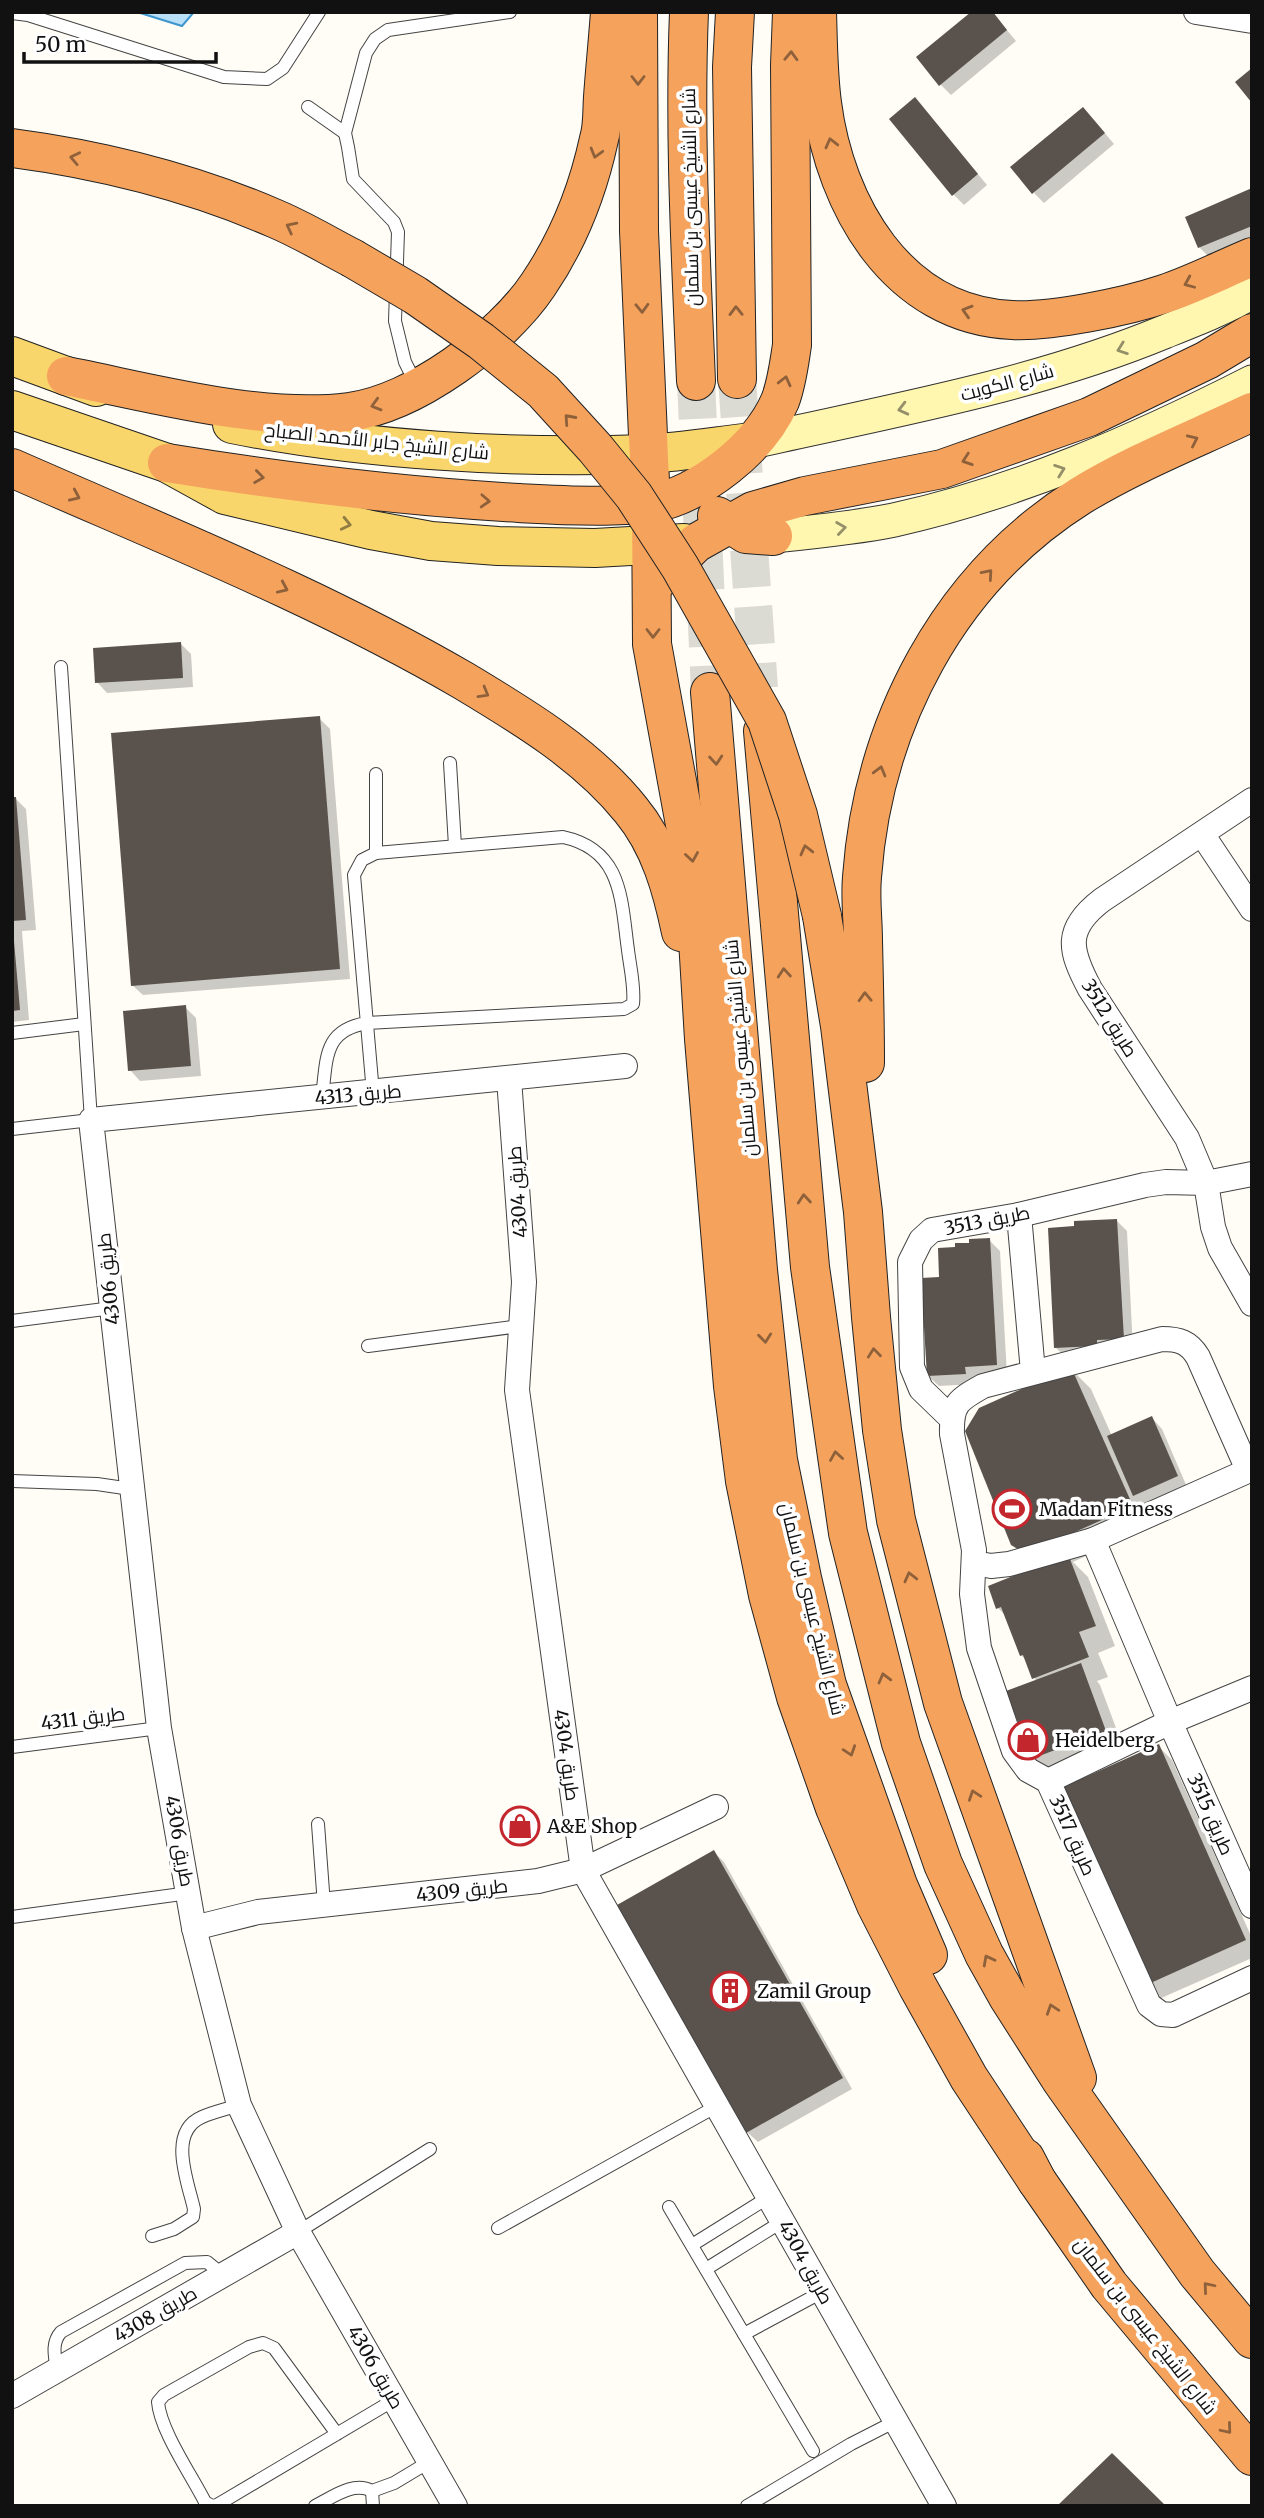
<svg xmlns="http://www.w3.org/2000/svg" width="1264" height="2518" font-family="Merriweather,Cairo,serif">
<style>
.water{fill:#b9e0f7;stroke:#3f96cf;stroke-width:2}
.shadow{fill:#0003}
.building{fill:#5a524d}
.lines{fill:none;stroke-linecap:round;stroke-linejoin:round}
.motorway-tunnel{stroke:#dbdad3;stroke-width:38;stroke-dasharray:38 19;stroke-linecap:butt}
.service-casing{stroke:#444;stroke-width:14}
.minor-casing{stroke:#444;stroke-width:26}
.secondary-casing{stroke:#333;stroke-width:35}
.primary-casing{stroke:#222;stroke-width:40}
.motorway-casing{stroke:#222;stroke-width:40}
.service{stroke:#fff;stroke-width:12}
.minor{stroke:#fff;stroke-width:24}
.secondary{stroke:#fff6b0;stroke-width:33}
.primary{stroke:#f9d66b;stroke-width:38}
.motorway{stroke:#f5a25d;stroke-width:38}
.motorway-bridge-casing{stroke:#222;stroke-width:40;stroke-linecap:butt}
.motorway-bridge{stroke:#f5a25d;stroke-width:38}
.oneway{stroke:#8e613b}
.oneway2{stroke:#948f68}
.oneway3{stroke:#917d42}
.labels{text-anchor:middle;stroke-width:7;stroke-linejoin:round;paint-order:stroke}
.street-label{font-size:19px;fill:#111;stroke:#fff}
.poi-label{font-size:19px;fill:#111;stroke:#fff;text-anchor:start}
</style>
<rect width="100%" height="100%" fill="#fffdf5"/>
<polygon class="water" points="137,12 194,12 182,26"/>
<g class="shadow">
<polygon points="992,12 1016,41 951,95 940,84"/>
<polygon points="925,110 987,185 964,205 953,194"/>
<polygon points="1093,119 1114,144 1044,203 1034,193"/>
<polygon points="1252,190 1252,240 1210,258 1199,247"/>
<polygon points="181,644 191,654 193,687 107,693 97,682"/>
<polygon points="319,718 330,729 350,979 143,995 132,985"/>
<polygon points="12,799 16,799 26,809 36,930 22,931 29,1020 12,1022"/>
<polygon points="185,1007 196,1018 201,1076 140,1081 130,1070"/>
<polygon points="1117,1221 1127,1231 1133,1349 1067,1358 1056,1348"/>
<polygon points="989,1240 1000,1251 1007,1375 976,1384 939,1386 928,1376 941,1279"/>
<polygon points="1071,1369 1091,1389 1112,1436 1152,1418 1162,1429 1187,1487 1152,1526 1073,1562 1088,1577 1115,1646 1098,1653 1108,1677 1097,1681 1100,1685 1125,1752 1045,1781 1025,1761 1025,1737 1036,1681 1027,1661 1021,1655 1006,1616 998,1608 1039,1568"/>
<polygon points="1158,1746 1172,1760 1252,1938 1252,1958 1159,1999 1058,1791"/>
<polygon points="714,1852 724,1862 852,2089 758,2142 747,2132"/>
</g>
<g class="building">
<polygon points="971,12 993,12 1007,30 939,86 916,57"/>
<polygon points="1252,68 1252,103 1235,82"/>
<polygon points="915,97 978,174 952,196 889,119"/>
<polygon points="1083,107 1105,133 1032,194 1010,167"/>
<polygon points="1252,188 1252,226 1198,248 1185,217"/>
<polygon points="181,642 183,678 95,683 93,648"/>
<polygon points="320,716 340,969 131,986 111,733"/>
<polygon points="12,797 16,797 26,920 12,921"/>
<polygon points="12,941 14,941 20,1010 12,1011"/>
<polygon points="186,1005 191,1066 128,1071 123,1011"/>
<polygon points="1117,1219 1124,1339 1097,1340 1097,1346 1054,1348 1048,1228 1074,1226 1074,1221"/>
<polygon points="990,1238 997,1365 965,1367 966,1374 927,1376 921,1278 939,1277 938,1248 955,1247 955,1243 969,1243 969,1239"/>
<polygon points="1071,1367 1133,1506 1026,1554 1011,1545 965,1431 979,1408"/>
<polygon points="1152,1416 1178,1476 1133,1496 1107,1436"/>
<polygon points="1068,1554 1096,1626 1079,1632 1089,1657 1032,1679 1023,1655 1020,1656 1001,1607 996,1609 988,1586"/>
<polygon points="1081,1663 1106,1731 1023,1762 1015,1739 1023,1736 1006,1691"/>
<polygon points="1159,1744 1246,1940 1144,1986 1056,1790"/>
<polygon points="714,1850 843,2078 746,2133 617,1905"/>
<polygon points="1112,2453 1166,2506 1057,2506"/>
</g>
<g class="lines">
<g class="motorway-tunnel">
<polyline points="737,379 759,688"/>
<polyline points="696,381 710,692"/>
</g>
<defs>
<g id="service">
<polyline points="12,13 28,15 224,77 267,79 283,68 319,12"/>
<polyline points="308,107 345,133"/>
<polyline points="416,384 405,362 395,321 398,232 394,222 353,179 348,147 345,133 366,53 375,39 388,30 510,12"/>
<polyline points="450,763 455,846"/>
<polyline points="376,774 376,853"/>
<polyline points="12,1033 84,1024"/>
<path d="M 322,1097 C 327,1059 323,1030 367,1023 L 624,1009 L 633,1004 C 635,987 630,967 628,950 C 621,900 623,850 563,837 L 376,853 L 362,860 L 354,875 L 373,1093"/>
<polyline points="12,1129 91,1120 61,667"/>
<polyline points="12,1321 112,1308"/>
<polyline points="368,1346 520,1326"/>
<polyline points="12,1481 97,1484 131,1489"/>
<polyline points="12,1747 159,1728"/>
<polyline points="318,1824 324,1905"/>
<polyline points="12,1917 189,1893"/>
<polyline points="669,2207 813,2451"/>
<polyline points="498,2228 717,2106"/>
<polyline points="298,2232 430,2149"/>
<path d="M 152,2236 L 174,2229 L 193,2217 L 194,2209 C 188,2182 167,2132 202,2117 C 213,2112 227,2109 239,2105"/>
<polyline points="692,2245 769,2197"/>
<polyline points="706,2269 783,2221"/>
<polyline points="744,2334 822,2292"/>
<path d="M 57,2370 C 55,2357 51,2343 61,2332 L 185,2263 L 207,2262 L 223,2275"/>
<path d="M 337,2434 L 274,2348 L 263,2343 L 249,2347 L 164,2395 L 158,2402 C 160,2430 192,2476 205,2502 L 212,2506 L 217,2505 L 394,2400"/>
<polyline points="372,2491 373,2506"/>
<path d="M 315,2506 C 333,2497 353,2481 372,2491 L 394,2483 L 429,2462"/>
<polyline points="747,2506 851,2444 896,2421"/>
</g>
<g id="minor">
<polyline points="1196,12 1252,21"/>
<path d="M 1252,800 L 1102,900 C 1064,929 1069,950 1090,989 L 1187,1138 L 1206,1183 L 1213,1227 L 1220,1248 L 1252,1304"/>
<polyline points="1202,834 1252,909"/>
<polyline points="509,1079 524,1282 517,1390 583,1870 944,2506"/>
<polyline points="1019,1215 1033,1372"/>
<polyline points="951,1418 921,1389 912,1367 910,1262 921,1240 932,1230 1019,1215 1145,1185 1166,1182 1206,1183 1252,1174"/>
<path d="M 1248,1470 L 1198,1357 C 1189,1342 1179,1339 1162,1339 L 983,1386 C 958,1400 951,1404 952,1434 L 974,1550 L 972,1594 L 979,1648 L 1014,1751 L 1028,1770 L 1048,1781 L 1149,2005 L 1161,2014 L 1173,2015 L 1252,1978"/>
<polyline points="1093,1540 1170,1722 1252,1906"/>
<polyline points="974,1563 991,1566 1009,1564 1093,1540 1252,1469"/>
<polyline points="1048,1781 1170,1722 1252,1688"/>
<polyline points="194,1928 258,1912 538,1881 583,1870 716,1807"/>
<polyline points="12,2396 298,2232"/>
<polyline points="455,2506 298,2232 239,2105 194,1928 159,1728 91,1120 625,1066"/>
</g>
<g id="secondary">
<path d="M 752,442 C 890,411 1033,386 1164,332 C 1194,320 1225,308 1252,292"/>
<path d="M 773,536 C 813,532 855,528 894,520 C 1020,492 1138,440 1252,382"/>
</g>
<g id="primary">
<polyline points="12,356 96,387"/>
<polyline points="12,410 167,463 225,495 371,530 431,541 498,546 595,548 684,543"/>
<path d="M 232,424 C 362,450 513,459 646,454 C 681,452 717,446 752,442"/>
</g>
<g id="motorway">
<polyline points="638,12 639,231 651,504 652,644 694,874 704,1039 733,1386 745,1481 768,1595 796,1697 835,1808 876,1905 918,1987 969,2078 1037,2181"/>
<path d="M 689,12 C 684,135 691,259 696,381"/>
<polyline points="735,12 732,67 737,379"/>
<path d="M 817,12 C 818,42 818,73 822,103 C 835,205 897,315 1012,320 C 1051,322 1125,307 1164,294 C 1194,284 1223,269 1252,257"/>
<path d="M 12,148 C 103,160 191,182 276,219 C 302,230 327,245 352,258"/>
<path d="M 66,376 C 153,393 260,423 349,412 C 414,404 502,339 538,285 C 568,241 588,190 599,139 C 603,126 602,111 603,97 C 605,69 608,40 610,12"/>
<path d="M 167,463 C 284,482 401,496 519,503 C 555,505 589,507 625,505 C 633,505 643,506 651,504 C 701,494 760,448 780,401 C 787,383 789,364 792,345 L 790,65 L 792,12"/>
<path d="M 12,468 C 164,535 320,597 464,681 C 524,717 587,755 631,810 C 660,845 672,889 681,932"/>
<polyline points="717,516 746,534 773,536"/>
<polyline points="653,585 696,543 753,511 805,496 942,469 1089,417 1207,360 1252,333"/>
<polyline points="710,692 758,1270 778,1460 802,1578 827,1685 898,1885 928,1955"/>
<polyline points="763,731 810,1267 848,1533 901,1743 943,1864 984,1954 1008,1997 1061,2080 1197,2273 1252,2339"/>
<polyline points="822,916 840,1026 863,1212 871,1317 882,1430 896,1520 943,1703 1077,2078"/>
<path d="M 865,1063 C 865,1022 864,982 863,941 C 863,920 860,898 862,877 C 873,724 948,579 1080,496 C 1134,463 1195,439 1252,412"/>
<polyline points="1025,2158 1037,2181 1109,2285 1252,2456"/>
</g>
</defs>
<use href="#service" class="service-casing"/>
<use href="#minor" class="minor-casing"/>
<use href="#secondary" class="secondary-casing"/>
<use href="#primary" class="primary-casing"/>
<use href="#motorway" class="motorway-casing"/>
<use href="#service" class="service"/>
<use href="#minor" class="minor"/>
<use href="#secondary" class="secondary"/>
<use href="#primary" class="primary"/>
<use href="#motorway" class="motorway"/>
<defs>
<polyline id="motorway-bridge" points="352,258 415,295 481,341 543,391 595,448 634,496 680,567 767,721 798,815 822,916"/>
</defs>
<use href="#motorway-bridge" class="motorway-bridge-casing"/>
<use href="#motorway-bridge" class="motorway-bridge"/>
</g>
<defs><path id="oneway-chevron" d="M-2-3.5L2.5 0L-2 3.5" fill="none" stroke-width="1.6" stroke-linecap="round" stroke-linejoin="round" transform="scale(1.75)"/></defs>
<g class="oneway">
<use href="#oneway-chevron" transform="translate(791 56) rotate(-88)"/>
<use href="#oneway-chevron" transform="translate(638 80) rotate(90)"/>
<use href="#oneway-chevron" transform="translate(831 143) rotate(-104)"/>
<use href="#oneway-chevron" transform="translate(596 153) rotate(106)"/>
<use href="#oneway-chevron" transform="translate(75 158) rotate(-168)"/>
<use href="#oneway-chevron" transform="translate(291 227) rotate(-153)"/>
<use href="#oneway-chevron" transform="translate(1189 283) rotate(157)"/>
<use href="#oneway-chevron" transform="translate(642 308) rotate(88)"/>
<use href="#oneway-chevron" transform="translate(736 311) rotate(-91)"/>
<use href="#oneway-chevron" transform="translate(967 311) rotate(-163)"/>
<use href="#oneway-chevron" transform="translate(785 381) rotate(-76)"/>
<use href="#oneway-chevron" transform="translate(376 405) rotate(164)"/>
<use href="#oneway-chevron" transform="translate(569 419) rotate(-132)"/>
<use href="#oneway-chevron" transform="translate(1193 440) rotate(-25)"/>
<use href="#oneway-chevron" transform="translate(967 460) rotate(161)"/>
<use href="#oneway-chevron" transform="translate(259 477) rotate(8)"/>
<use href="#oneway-chevron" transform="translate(75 496) rotate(24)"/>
<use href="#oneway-chevron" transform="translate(485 501) rotate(3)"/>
<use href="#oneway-chevron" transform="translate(988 574) rotate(-49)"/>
<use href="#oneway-chevron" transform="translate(283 588) rotate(24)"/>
<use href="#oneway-chevron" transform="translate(653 633) rotate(90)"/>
<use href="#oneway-chevron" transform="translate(484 693) rotate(30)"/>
<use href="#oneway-chevron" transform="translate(716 760) rotate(85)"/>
<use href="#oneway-chevron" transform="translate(880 771) rotate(-75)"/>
<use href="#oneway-chevron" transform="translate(806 850) rotate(-104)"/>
<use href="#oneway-chevron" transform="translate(692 857) rotate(81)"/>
<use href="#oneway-chevron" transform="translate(784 973) rotate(-95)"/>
<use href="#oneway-chevron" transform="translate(865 997) rotate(-92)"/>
<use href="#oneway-chevron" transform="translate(804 1199) rotate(-95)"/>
<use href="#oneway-chevron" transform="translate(765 1338) rotate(84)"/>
<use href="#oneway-chevron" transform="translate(874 1353) rotate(-96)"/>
<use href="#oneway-chevron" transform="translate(836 1456) rotate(-99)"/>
<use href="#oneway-chevron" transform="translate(910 1577) rotate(-104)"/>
<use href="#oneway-chevron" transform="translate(884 1678) rotate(-105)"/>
<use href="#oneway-chevron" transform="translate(850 1751) rotate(71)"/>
<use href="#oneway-chevron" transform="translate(974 1795) rotate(-109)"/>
<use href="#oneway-chevron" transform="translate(988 1960) rotate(-118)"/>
<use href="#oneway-chevron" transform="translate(1052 2009) rotate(-109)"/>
<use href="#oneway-chevron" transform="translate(1208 2287) rotate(-130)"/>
<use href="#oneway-chevron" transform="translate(1227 2429) rotate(50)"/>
</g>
<g class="oneway2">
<use href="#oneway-chevron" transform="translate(1122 349) rotate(160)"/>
<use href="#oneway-chevron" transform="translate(903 409) rotate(166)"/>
<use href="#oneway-chevron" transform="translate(1060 470) rotate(-20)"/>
<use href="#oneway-chevron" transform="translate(841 528) rotate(-8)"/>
</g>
<use class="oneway3" href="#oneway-chevron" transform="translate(346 524) rotate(13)"/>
<defs>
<symbol id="stadium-ring" viewBox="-11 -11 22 22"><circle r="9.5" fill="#fff" stroke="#c4262e" stroke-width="1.5"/><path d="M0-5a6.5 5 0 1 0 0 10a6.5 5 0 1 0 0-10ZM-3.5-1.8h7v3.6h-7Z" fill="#c4262e"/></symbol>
<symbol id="shop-ring" viewBox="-11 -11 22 22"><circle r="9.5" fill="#fff" stroke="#c4262e" stroke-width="1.5"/><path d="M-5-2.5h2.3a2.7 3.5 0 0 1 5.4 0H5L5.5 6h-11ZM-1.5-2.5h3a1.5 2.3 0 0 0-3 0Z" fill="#c4262e"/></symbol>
<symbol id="building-ring" viewBox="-11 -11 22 22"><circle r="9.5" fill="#fff" stroke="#c4262e" stroke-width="1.5"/><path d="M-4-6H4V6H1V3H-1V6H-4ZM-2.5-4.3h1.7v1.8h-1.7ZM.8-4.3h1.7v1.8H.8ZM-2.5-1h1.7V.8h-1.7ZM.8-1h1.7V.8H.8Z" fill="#c4262e"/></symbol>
</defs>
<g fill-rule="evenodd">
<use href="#stadium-ring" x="990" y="1487" width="44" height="44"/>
<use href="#shop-ring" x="1006" y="1718" width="44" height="44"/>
<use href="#shop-ring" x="498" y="1804" width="44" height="44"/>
<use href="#building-ring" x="708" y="1969" width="44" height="44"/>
</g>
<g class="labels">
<g class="street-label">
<text transform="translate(690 197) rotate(-91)" y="7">شارع الشيخ عيسى بن سلمان</text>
<text transform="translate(1007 382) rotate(-15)" y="7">شارع الكويت</text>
<text transform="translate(377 441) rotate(6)" y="7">شارع الشيخ جابر الأحمد الصباح</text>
<text transform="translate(1110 1018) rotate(58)" y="7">طريق 3512</text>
<text transform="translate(740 1048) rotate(-95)" y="7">شارع الشيخ عيسى بن سلمان</text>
<text transform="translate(358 1094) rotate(-5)" y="7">طريق 4313</text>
<text transform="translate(517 1192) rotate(-94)" y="7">طريق 4304</text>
<text transform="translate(987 1220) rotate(-11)" y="7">طريق 3513</text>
<text transform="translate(108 1279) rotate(-96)" y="7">طريق 4306</text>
<text transform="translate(813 1609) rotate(76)" y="7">شارع الشيخ عيسى بن سلمان</text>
<text transform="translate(83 1718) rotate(-7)" y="7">طريق 4311</text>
<text transform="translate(567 1755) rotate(82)" y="7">طريق 4304</text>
<text transform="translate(1211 1814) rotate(66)" y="7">طريق 3515</text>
<text transform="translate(1073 1835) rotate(66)" y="7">طريق 3517</text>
<text transform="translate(180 1841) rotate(80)" y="7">طريق 4306</text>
<text transform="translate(462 1890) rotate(-6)" y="7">طريق 4309</text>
<text transform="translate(806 2262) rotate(61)" y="7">طريق 4304</text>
<text transform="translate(155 2314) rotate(-30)" y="7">طريق 4308</text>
<text transform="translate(1146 2326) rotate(52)" y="7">شارع الشيخ عيسى بن سلمان</text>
<text transform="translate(376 2367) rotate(60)" y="7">طريق 4306</text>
</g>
<g class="poi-label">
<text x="1039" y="1516">Madan Fitness</text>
<text x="1055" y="1747">Heidelberg</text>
<text x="547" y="1833">A&amp;E Shop</text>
<text x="757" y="1998">Zamil Group</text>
</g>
</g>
<rect width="1264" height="2518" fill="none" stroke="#111111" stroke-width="28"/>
<path d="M24 52v10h192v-10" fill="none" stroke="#111111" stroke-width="3.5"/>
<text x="35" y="52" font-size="21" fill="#111111" stroke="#ffffff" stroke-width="5" paint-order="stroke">50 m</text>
</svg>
